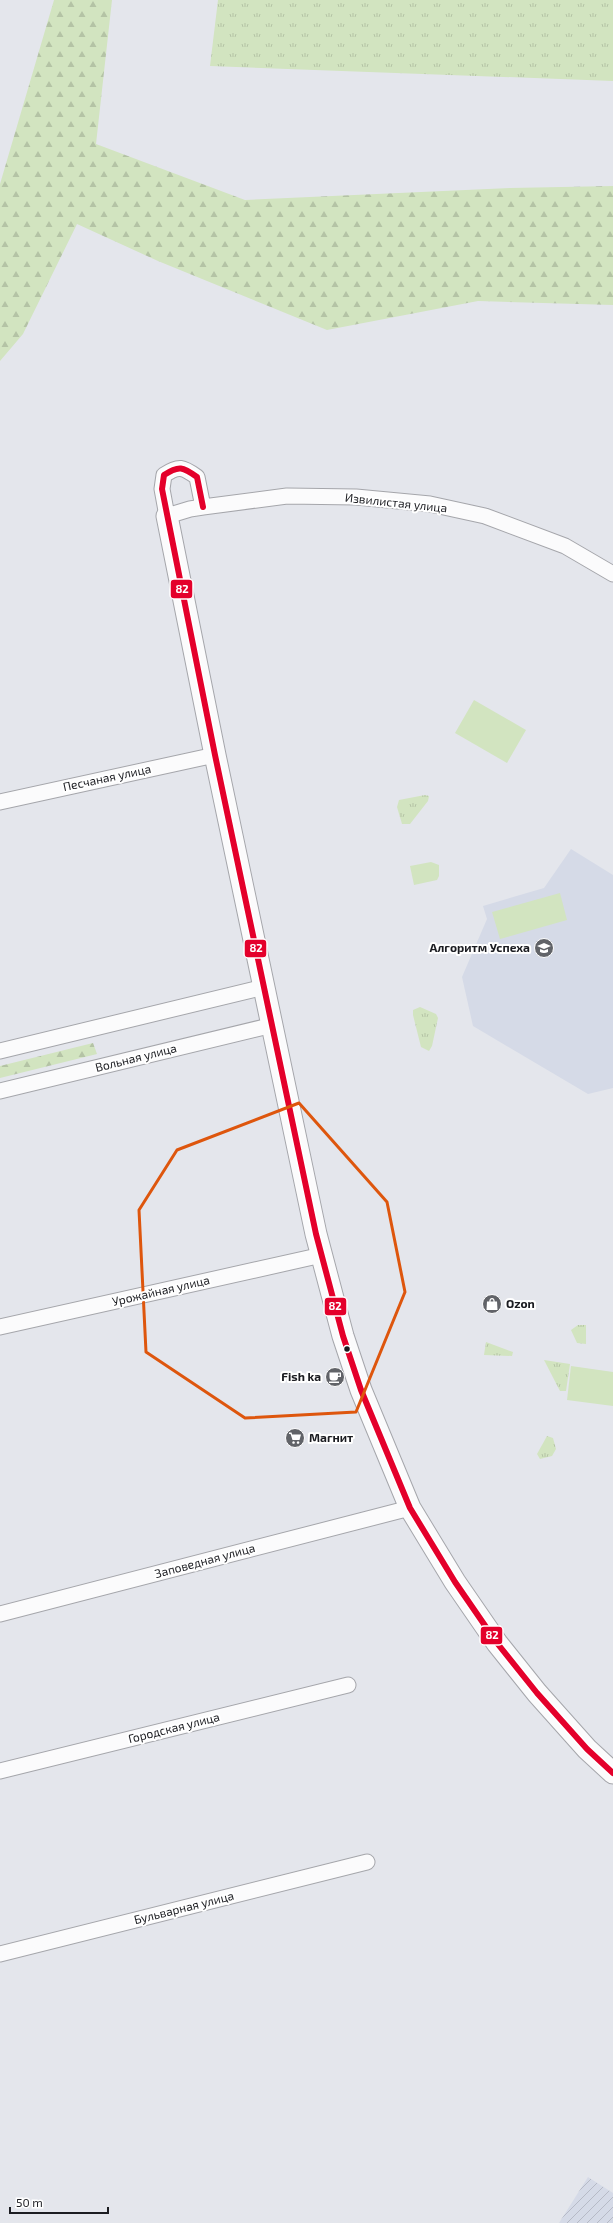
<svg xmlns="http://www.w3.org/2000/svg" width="613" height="2223" font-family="'Exo 2',sans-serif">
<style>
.built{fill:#d5dae7}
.industrial{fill:url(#industrial-furrows)}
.grass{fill:url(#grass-tufts)}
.forest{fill:url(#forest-firs)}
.garden{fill:#d2e4c0}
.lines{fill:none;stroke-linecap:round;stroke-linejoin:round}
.street-casing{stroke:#a5a6ab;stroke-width:17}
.secondary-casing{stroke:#a5a6ab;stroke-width:23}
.street{stroke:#fbfbfc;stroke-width:15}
.secondary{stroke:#fbfbfc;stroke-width:21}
.bus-1-casing{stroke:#fff;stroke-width:9}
.bus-1{stroke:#e4002b;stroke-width:6}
.marked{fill:none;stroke:#de560d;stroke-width:3;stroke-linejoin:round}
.bus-dot{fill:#1b1c21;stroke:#fff;stroke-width:1.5}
.labels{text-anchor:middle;stroke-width:4;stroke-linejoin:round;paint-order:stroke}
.street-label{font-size:12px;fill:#1b1c21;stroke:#fff}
.poi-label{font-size:12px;font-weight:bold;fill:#1b1c21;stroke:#fff;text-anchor:end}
.line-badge{stroke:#fff;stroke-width:1.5}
.badge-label{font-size:11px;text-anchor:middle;font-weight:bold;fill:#fff}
</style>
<defs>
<pattern id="industrial-furrows" width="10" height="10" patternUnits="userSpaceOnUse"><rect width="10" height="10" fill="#d5dae7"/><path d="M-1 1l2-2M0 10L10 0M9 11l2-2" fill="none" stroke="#b6bac6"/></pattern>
<pattern id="grass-tufts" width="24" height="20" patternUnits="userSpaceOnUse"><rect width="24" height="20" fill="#d2e4c0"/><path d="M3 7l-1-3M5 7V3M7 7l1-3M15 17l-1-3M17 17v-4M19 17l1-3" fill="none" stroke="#b4c3a5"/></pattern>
<pattern id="forest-firs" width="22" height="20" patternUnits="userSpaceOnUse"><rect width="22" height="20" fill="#d2e4c0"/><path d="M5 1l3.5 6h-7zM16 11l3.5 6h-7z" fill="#b4c3a5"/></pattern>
</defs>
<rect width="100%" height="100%" fill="#e4e6ec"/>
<polygon class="built" points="571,849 613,875 613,1088 588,1094 473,1026 462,977 487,919 483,906 544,888"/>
<polygon class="industrial" points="588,2177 613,2193 613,2223 559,2223"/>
<g class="grass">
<polygon points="218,0 613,0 613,81 210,66"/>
<polygon points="425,795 429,796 428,801 410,824 402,824 397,807 399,800"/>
<polygon points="420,1007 436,1014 438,1018 432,1046 429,1051 421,1047 413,1015 413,1010"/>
<polygon points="578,1325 586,1325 586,1344 577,1343 571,1330"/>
<polygon points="486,1342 513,1352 512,1356 484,1355"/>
<polygon points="544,1360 570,1364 566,1391 560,1391"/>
<polygon points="547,1436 553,1438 556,1449 552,1456 540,1459 537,1454"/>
</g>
<g class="forest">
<polygon points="54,0 112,0 96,144 245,200 510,188 613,186 613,305 478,301 327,330 158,261 77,224 23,334 0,361 0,184"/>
<polygon points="93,1043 97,1054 0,1078 0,1066"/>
</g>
<g class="garden">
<polygon points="474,700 526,730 507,763 455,733"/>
<polygon points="431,862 439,865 439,876 437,880 414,885 410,866"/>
<polygon points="560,893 567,920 500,939 492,912"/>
<polygon points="571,1366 613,1372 613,1406 567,1400"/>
</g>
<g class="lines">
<defs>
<g id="street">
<path d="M 203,507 L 197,477 C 183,467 179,465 164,475 L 162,489 L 167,516 L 190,509 L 203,507 L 287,496 L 356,497 L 430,504 L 485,516 L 565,546 L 613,574"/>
<polyline points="0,802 215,755"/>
<polyline points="0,1051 264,987"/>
<polyline points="0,1091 273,1025"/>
<polyline points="0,1327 322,1255"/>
<polyline points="0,1614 410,1508"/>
<polyline points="0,1771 348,1685"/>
<polyline points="0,1954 367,1862"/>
</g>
<polyline id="secondary" points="167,516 215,755 316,1234 343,1336 361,1390 410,1508 455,1582 497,1643 537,1693 587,1749 613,1773"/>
</defs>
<use href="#street" class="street-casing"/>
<use href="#secondary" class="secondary-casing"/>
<use href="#street" class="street"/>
<use href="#secondary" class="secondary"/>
<defs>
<path id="bus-1" d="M 203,507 L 197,477 C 183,467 179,465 164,475 L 162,489 L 215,755 L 316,1234 L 343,1336 L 361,1390 L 410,1508 L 455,1582 L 497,1643 L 537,1693 L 587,1749 L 613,1773"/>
</defs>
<use href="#bus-1" class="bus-1-casing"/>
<use href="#bus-1" class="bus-1"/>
</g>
<path class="marked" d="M 299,1103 L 387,1202 L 405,1292 L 356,1412 L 245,1418 L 146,1352 L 139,1210 L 177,1150 Z"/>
<defs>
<symbol id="school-disc" viewBox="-11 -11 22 22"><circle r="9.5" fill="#616368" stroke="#fff"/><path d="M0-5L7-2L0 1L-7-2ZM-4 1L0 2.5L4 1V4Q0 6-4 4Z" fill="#fff"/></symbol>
<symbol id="shop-disc" viewBox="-11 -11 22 22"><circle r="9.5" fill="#616368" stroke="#fff"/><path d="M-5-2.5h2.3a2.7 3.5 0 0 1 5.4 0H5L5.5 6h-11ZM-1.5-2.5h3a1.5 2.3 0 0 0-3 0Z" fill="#fff"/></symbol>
<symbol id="cafe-disc" viewBox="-11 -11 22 22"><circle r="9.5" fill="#616368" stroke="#fff"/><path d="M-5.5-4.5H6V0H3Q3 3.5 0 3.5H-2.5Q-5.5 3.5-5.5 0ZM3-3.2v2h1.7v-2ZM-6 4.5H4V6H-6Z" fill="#fff"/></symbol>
<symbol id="supermarket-disc" viewBox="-11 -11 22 22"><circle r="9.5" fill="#616368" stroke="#fff"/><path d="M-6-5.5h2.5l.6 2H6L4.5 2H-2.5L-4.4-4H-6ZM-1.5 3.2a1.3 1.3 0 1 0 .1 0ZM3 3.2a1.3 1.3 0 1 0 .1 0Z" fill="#fff"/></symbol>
</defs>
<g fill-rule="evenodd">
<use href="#school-disc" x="533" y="937" width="22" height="22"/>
<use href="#shop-disc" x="481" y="1293" width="22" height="22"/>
<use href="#cafe-disc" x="324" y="1366" width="22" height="22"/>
<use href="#supermarket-disc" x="284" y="1427" width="22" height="22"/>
</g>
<circle class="bus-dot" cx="347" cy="1349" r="3.5"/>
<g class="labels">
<g class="street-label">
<text transform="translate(396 503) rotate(6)" y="4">Извилистая улица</text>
<text transform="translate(107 778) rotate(-12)" y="4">Песчаная улица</text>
<text transform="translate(136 1058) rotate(-14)" y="4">Вольная улица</text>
<text transform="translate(161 1291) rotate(-13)" y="4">Урожайная улица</text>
<text transform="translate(205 1561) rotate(-15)" y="4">Заповедная улица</text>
<text transform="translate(174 1728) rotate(-14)" y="4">Городская улица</text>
<text transform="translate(184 1908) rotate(-14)" y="4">Бульварная улица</text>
</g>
<g class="poi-label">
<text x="530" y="952">Алгоритм Успеха</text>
<text x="506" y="1308" text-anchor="start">Ozon</text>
<text x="321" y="1381">Fish ka</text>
<text x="309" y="1442" text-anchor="start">Магнит</text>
</g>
</g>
<g class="line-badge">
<rect x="170" y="579" width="23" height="20" rx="4" fill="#e4002b"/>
<rect x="244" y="939" width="23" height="19" rx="4" fill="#e4002b"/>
<rect x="324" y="1297" width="23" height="19" rx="4" fill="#e4002b"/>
<rect x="480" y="1626" width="23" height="19" rx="4" fill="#e4002b"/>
</g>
<g class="badge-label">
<text x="182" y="593">82</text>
<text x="256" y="952">82</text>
<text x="335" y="1310">82</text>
<text x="492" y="1639">82</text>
</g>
<path d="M10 2207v6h98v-6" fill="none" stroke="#1b1c21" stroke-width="2"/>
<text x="16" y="2207" font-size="12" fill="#1b1c21" stroke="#ffffff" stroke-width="3" paint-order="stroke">50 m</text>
</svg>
